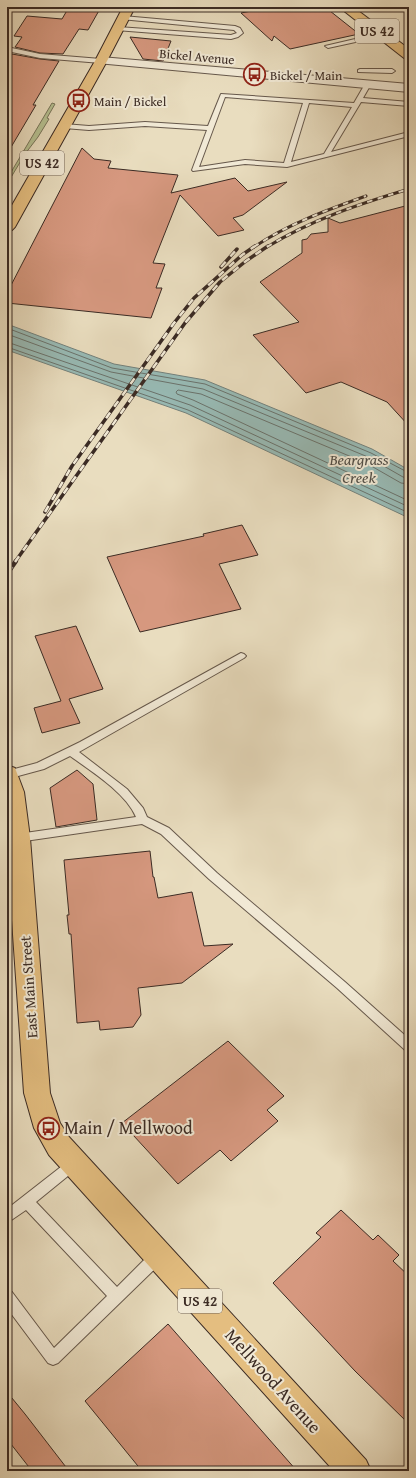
<svg xmlns="http://www.w3.org/2000/svg" width="416" height="1478" font-family="'Gentium Book Plus',serif">
<style>
.green{fill:#b6c192;stroke:#78765b}
.water{fill:#98bbb6;stroke:#73817c}
.lines{fill:none;stroke-linecap:round;stroke-linejoin:round}
.shore{stroke:#6a736d;stroke-width:1}
.building{fill:#d6987f;stroke:#3b2b24}
.lane-casing{stroke:#66584b;stroke-width:2}
.street-casing{stroke:#66584b;stroke-width:2}
.primary-casing{stroke:#3b2b24;stroke-width:2}
.lane{fill:#f1e9d5;fill-rule:evenodd}
.street{fill:#f1e9d5;fill-rule:evenodd}
.primary{fill:#e4be80;fill-rule:evenodd}
.rail-far2-casing{stroke:#3b2b24;stroke-width:3}
.rail-far1-casing{stroke:#3b2b24;stroke-width:3.5}
.rail-casing{stroke:#3b2b24;stroke-width:4.5}
.rail-far2{stroke:#f1e9d5;stroke-width:2;stroke-dasharray:5.5;stroke-linecap:butt}
.rail-far1{stroke:#f1e9d5;stroke-width:2.5;stroke-dasharray:7;stroke-linecap:butt}
.rail{stroke:#f1e9d5;stroke-width:3;stroke-dasharray:9;stroke-linecap:butt}
.labels{text-anchor:middle;stroke-width:4;stroke-linejoin:round;paint-order:stroke}
.far-street-label{font-size:13px;fill:#3b2b24;stroke:#f1e9d5}
.far-poi-label{font-size:13px;fill:#3b2b24;stroke:#f1e9d5;text-anchor:start}
.shield{fill:#f1e9d5;stroke:#726459;stroke-width:1}
.shield-label{font-size:14px;font-weight:bold;fill:#3b2b24}
.street-label{font-size:15px;fill:#3b2b24;stroke:#f1e9d5}
.water-label{font-size:16px;font-style:italic;fill:#524f48;stroke:#f1e9d5}
.near-poi-label{font-size:18px;fill:#3b2b24;stroke:#f1e9d5;text-anchor:start}
.near-street-label{font-size:18px;fill:#3b2b24;stroke:#f1e9d5}
</style>
<rect width="100%" height="100%" fill="#e9ddbf"/>
<filter id="stains"><feTurbulence type="fractalNoise" baseFrequency=".005" numOctaves="4"/><feColorMatrix values="0 0 0 0 .2 0 0 0 0 .09 0 0 0 0 .02 0 0 0 .5 -.17"/></filter>
<radialGradient id="worn" r=".72"><stop offset=".6" stop-color="#630" stop-opacity="0"/><stop offset="1" stop-color="#630" stop-opacity=".3"/></radialGradient>
<polygon class="green" points="52,103 55,104 47,118 49,119 38,137 25,154 7,184 7,179"/>
<polygon class="water" points="7,324 114,364 205,380 372,449 409,470 409,518 186,413 7,350"/>
<g class="lines">
<g class="shore">
<polyline points="7,328 112,368 205,384 371,453 409,473"/>
<polyline points="7,334 111,372 203,389 368,457 403,477 409,478"/>
<polyline points="7,342 190,405 409,507"/>
<polyline points="7,347 188,410 409,513"/>
<polyline points="409,484 401,483 366,463 201,394 178,390 176,392 177,394 193,400 409,501"/>
</g>
</g>
<g class="building">
<polygon points="69,7 101,7 88,30 79,29 63,54 40,53 15,47 22,37 14,36 27,16 62,19"/>
<polygon points="272,7 325,7 359,34 290,49 274,36 272,41 241,13"/>
<polygon points="130,37 171,41 163,61 143,59"/>
<polygon points="12,54 40,59 59,61 33,105 36,105 7,154 7,62"/>
<polygon points="82,148 94,159 111,161 108,168 178,175 171,193 235,178 248,191 287,182 243,215 233,218 244,230 218,236 180,195 153,263 165,264 156,288 162,288 151,318 7,303 7,293"/>
<polygon points="409,205 409,426 387,402 341,382 306,393 253,335 299,322 260,282 302,253 302,240 307,239 311,234 328,232 328,218 340,223"/>
<polygon points="242,525 258,555 219,564 241,609 140,632 107,557 204,536 203,534"/>
<polygon points="76,626 103,689 69,699 80,723 42,733 34,708 61,701 35,636"/>
<polygon points="77,770 93,784 97,820 56,827 50,788"/>
<polygon points="150,851 153,877 154,877 158,898 192,892 204,946 233,944 182,983 138,988 141,1015 133,1027 100,1030 99,1021 77,1023 71,934 69,934 67,915 69,915 64,860"/>
<polygon points="228,1041 284,1096 267,1110 278,1121 231,1161 220,1150 178,1184 122,1123"/>
<polygon points="341,1210 373,1240 378,1235 399,1255 393,1261 409,1276 409,1424 355,1371 273,1283 321,1237 316,1233"/>
<polygon points="168,1324 297,1471 142,1471 85,1401"/>
<polygon points="7,1392 25,1414 69,1471 32,1471 7,1439"/>
</g>
<g class="lines">
<defs>
<g id="lane">
<polygon points="123,16 235,26 240,28 243,33 238,37 231,39 116,30 116,28 118,27 231,35 237,33 234,30 121,19 121,17"/>
<polygon points="381,33 384,35 383,36 328,48 325,46"/>
<polygon points="7,47 40,54 101,59 104,61 101,63 40,58 7,51"/>
<polygon points="360,69 392,69 395,71 392,73 358,72 358,70"/>
<path d="M 368,82 L 371,84 L 363,98 L 409,102 L 409,106 L 361,102 L 331,152 L 409,132 L 409,136 L 287,167 L 245,164 L 193,171 L 192,170 L 207,130 L 145,126 L 89,130 L 64,128 L 61,126 L 64,124 L 89,126 L 145,122 L 208,126 L 221,94 L 354,103 L 365,84 ZM 225,97 L 303,103 L 284,163 L 245,160 L 199,167 ZM 309,103 L 352,107 L 324,154 L 291,162 Z"/>
<path d="M 241,653 L 244,654 L 246,656 L 244,658 L 79,752 L 127,789 L 143,808 L 147,817 L 169,828 L 217,873 L 345,982 L 409,1039 L 409,1051 L 405,1050 L 337,988 L 209,879 L 161,834 L 142,824 L 18,842 L 14,841 L 13,838 L 14,835 L 18,834 L 136,817 C 126,793 91,771 70,756 L 44,769 L 7,779 L 7,771 L 37,763 L 80,742 Z"/>
<polygon points="75,1157 79,1159 81,1163 79,1167 36,1202 117,1287 153,1251 158,1250 163,1251 165,1256 163,1261 58,1363 53,1365 48,1363 7,1308 7,1290 12,1292 54,1348 107,1296 26,1210 7,1223 7,1209 71,1159"/>
</g>
<polygon id="street" points="101,57 409,84 409,92 97,63 95,61 97,59"/>
<g id="primary">
<polygon points="123,7 135,7 107,61 15,227 12,230 7,232 7,214 95,61"/>
<polygon points="339,7 353,7 409,49 409,59 404,58"/>
<polygon points="7,765 15,768 24,792 30,838 50,1093 60,1123 69,1137 366,1460 371,1471 334,1471 49,1155 34,1128 24,1093 7,848"/>
</g>
</defs>
<use href="#lane" class="lane-casing"/>
<use href="#street" class="street-casing"/>
<use href="#primary" class="primary-casing"/>
<use href="#lane" class="lane"/>
<use href="#street" class="street"/>
<use href="#primary" class="primary"/>
<defs>
<g id="rail-far2">
<path d="M 254,247 C 288,224 327,210 366,196"/>
<path d="M 267,247 C 311,220 359,204 409,189"/>
</g>
<g id="rail-far1">
<polyline points="221,267 237,249"/>
<polyline points="45,512 72,466 174,323 194,298 242,255 255,246"/>
<polyline points="15,562 185,323 220,282 246,261 268,246"/>
</g>
<polyline id="rail" points="7,574 16,561"/>
</defs>
<use href="#rail-far2" class="rail-far2-casing"/>
<use href="#rail-far1" class="rail-far1-casing"/>
<use href="#rail" class="rail-casing"/>
<use href="#rail-far2" class="rail-far2"/>
<use href="#rail-far1" class="rail-far1"/>
<use href="#rail" class="rail"/>
</g>
<defs>
<symbol id="bus-ring" viewBox="-11 -11 22 22"><circle r="9.5" fill="#f1e9d5" stroke="#8f2418" stroke-width="1.5"/><path d="M-5-6H5V4H4V6H2V4H-2V6H-4V4H-5ZM-3.5-4V0h7V-4ZM-3.5 1.2v1.5H-2V1.2ZM2 1.2v1.5H3.5V1.2Z" fill="#8f2418"/></symbol>
</defs>
<g fill-rule="evenodd">
<use href="#bus-ring" x="242" y="62" width="25" height="25"/>
<use href="#bus-ring" x="66" y="88" width="25" height="25"/>
<use href="#bus-ring" x="36" y="1116" width="25" height="25"/>
</g>
<g class="labels">
<g class="far-street-label">
<text transform="translate(197 56) rotate(5)" y="5">Bickel Avenue</text>
</g>
<g class="far-poi-label">
<text x="270" y="80">Bickel / Main</text>
<text x="94" y="106">Main / Bickel</text>
</g>
<g class="shield">
<rect x="355" y="19" width="44" height="24" rx="3"/>
<rect x="20" y="151" width="44" height="24" rx="3"/>
<rect x="178" y="1289" width="44" height="24" rx="3"/>
</g>
<g class="shield-label">
<text x="377" y="36">US 42</text>
<text x="42" y="168">US 42</text>
<text x="200" y="1306">US 42</text>
</g>
<g class="street-label">
<text transform="translate(29 987) rotate(-94)" y="5">East Main Street</text>
</g>
<g class="water-label">
<text x="359" y="465">Beargrass<tspan x="359" dy="18">Creek</tspan></text>
</g>
<g class="near-poi-label">
<text x="64" y="1134">Main / Mellwood</text>
</g>
<g class="near-street-label">
<text transform="translate(273 1381) rotate(48)" y="6">Mellwood Avenue</text>
</g>
</g>
<rect width="416" height="1478" fill="none" stroke="#e9ddbf" stroke-width="24"/>
<rect x="8" y="8" width="400" height="1462" fill="none" stroke="#3b2b24" stroke-width="2"/>
<rect x="12" y="12" width="392" height="1454" fill="none" stroke="#3b2b24"/>
<rect width="100%" height="100%" filter="url(#stains)"/>
<rect width="100%" height="100%" fill="url(#worn)"/>
</svg>
